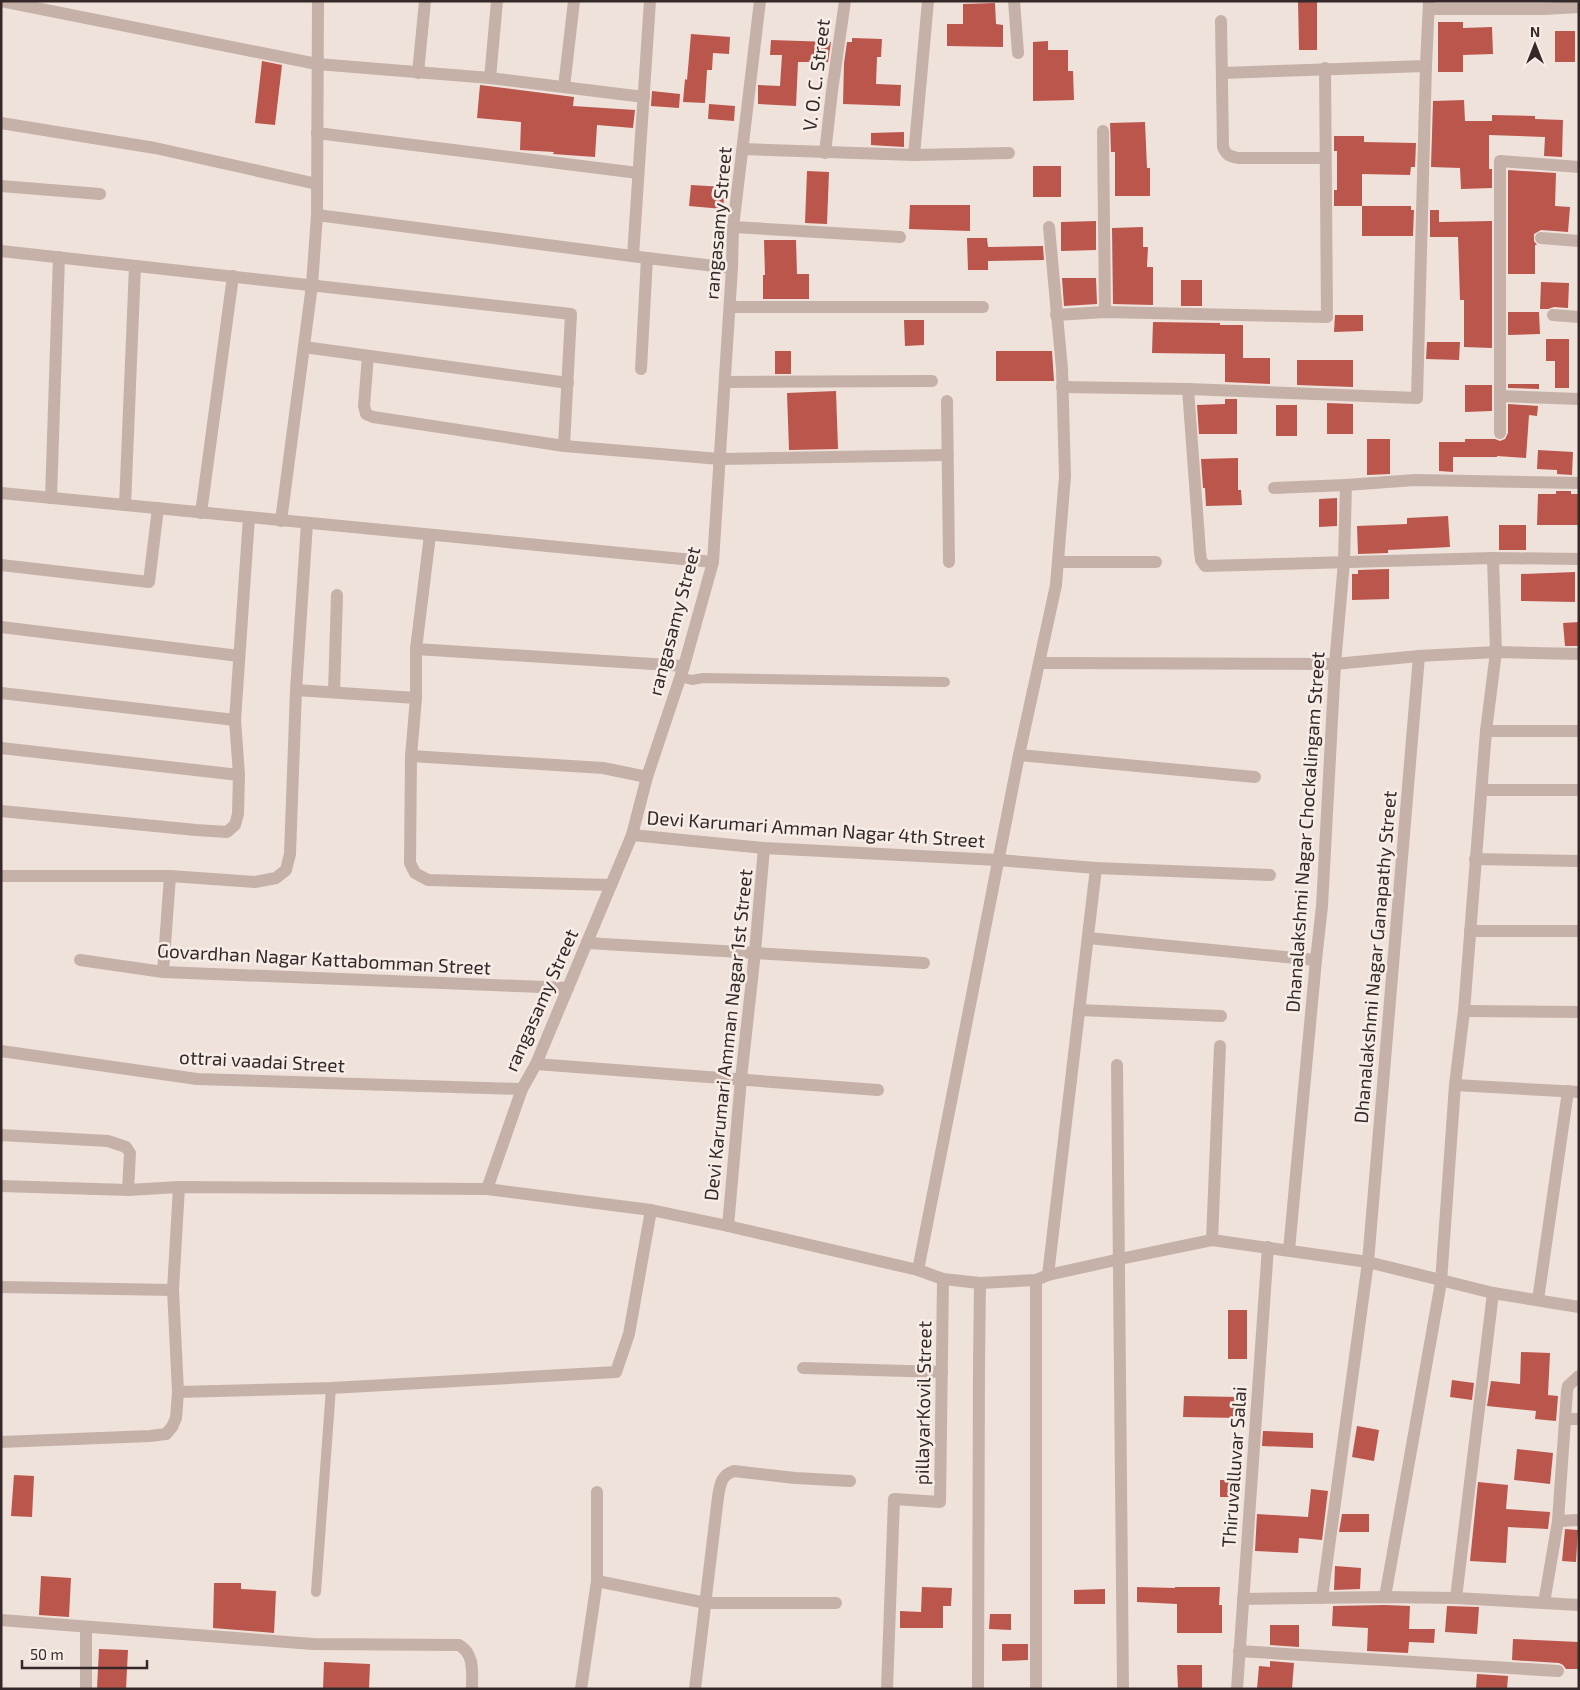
<svg xmlns="http://www.w3.org/2000/svg" width="1580" height="1690" font-family="'Exo 2',sans-serif">
<style>
.building{fill:#bb564d}
.lines{fill:none;stroke-linecap:round;stroke-linejoin:round}
.service{stroke:#c6b1a8;stroke-width:10}
.minor{stroke:#c6b1a8;stroke-width:12}
.tertiary{stroke:#c6b1a8;stroke-width:12}
.labels{text-anchor:middle;stroke-width:5;stroke-linejoin:round;paint-order:stroke}
.street-label{font-size:19px;fill:#342928;stroke:#f7ede7}
</style>
<rect width="100%" height="100%" fill="#efe2db"/>
<g class="building">
<polygon points="1298,1 1317,1 1317,50 1299,50"/>
<polygon points="995,3 996,24 1003,25 1003,47 947,46 947,24 963,24 963,4"/>
<polygon points="1438,22 1463,22 1463,28 1492,27 1493,54 1463,55 1463,72 1438,72"/>
<rect x="1555" y="31" width="20" height="31"/>
<polygon points="691,34 730,37 729,54 713,53 712,70 707,70 705,103 683,102 685,79 687,80"/>
<polygon points="852,38 882,39 881,57 877,57 876,84 901,85 900,106 843,104 844,63 847,42 852,42"/>
<polygon points="771,40 831,42 828,62 798,62 796,106 758,104 758,85 780,86 782,55 770,55"/>
<polygon points="1048,41 1048,50 1068,50 1068,71 1073,71 1074,100 1033,101 1033,42"/>
<polygon points="262,61 282,65 275,125 255,123"/>
<polygon points="480,85 574,97 573,106 635,110 633,128 597,125 595,157 553,154 554,152 520,150 521,122 477,118"/>
<polygon points="652,91 680,94 679,108 651,106"/>
<polygon points="1464,100 1465,121 1492,121 1492,115 1535,116 1535,119 1563,120 1562,157 1544,156 1545,137 1489,135 1489,169 1492,169 1492,188 1461,189 1460,168 1431,167 1433,101"/>
<polygon points="709,104 735,106 734,121 708,119"/>
<polygon points="1145,122 1147,168 1150,168 1150,196 1115,196 1115,152 1111,152 1110,123"/>
<polygon points="904,132 904,147 871,145 871,133"/>
<polygon points="1334,136 1364,136 1364,142 1416,143 1415,167 1411,167 1410,175 1362,174 1362,206 1334,206 1334,190 1337,190 1337,151 1334,151"/>
<rect x="1033" y="166" width="28" height="31"/>
<polygon points="1508,170 1556,173 1555,206 1570,207 1568,232 1541,230 1534,234 1534,241 1537,245 1535,245 1535,274 1508,274"/>
<polygon points="807,171 829,172 827,224 805,223"/>
<polygon points="691,185 725,187 723,209 689,206"/>
<polygon points="910,205 970,205 970,231 909,229"/>
<polygon points="1362,206 1411,206 1411,210 1414,210 1413,236 1362,236"/>
<polygon points="1430,210 1439,210 1439,222 1492,221 1492,348 1464,347 1464,300 1460,300 1458,237 1430,237"/>
<polygon points="1096,221 1096,250 1061,251 1061,222"/>
<polygon points="1143,227 1143,247 1148,247 1147,267 1153,267 1153,305 1113,304 1112,228"/>
<polygon points="967,238 987,238 988,247 1043,246 1044,260 988,261 988,270 968,270"/>
<polygon points="764,240 796,240 797,274 809,274 809,299 763,299 763,275 765,275"/>
<polygon points="1062,278 1096,278 1097,304 1064,306"/>
<rect x="1181" y="280" width="21" height="26"/>
<polygon points="1541,282 1569,283 1568,308 1554,307 1548,309 1540,309"/>
<polygon points="1508,312 1539,312 1540,334 1508,335"/>
<polygon points="1335,315 1363,315 1363,331 1334,332"/>
<polygon points="904,320 924,320 924,345 905,346"/>
<polygon points="1153,322 1220,323 1220,325 1243,325 1243,358 1270,358 1270,384 1225,382 1225,354 1152,353"/>
<polygon points="1546,339 1569,339 1569,388 1555,388 1555,361 1546,361"/>
<polygon points="1427,342 1460,342 1459,360 1426,359"/>
<rect x="775" y="351" width="16" height="23"/>
<polygon points="996,351 1052,351 1054,381 996,381"/>
<polygon points="1297,360 1353,360 1353,387 1297,385"/>
<polygon points="1508,384 1539,384 1539,389 1508,388"/>
<polygon points="1465,385 1492,385 1492,411 1465,412"/>
<polygon points="836,391 838,449 789,450 787,393"/>
<polygon points="1225,399 1237,399 1237,434 1199,434 1197,405 1225,404"/>
<polygon points="1327,403 1353,404 1353,434 1327,434"/>
<polygon points="1508,404 1538,406 1537,416 1529,415 1526,458 1497,456 1497,457 1453,457 1453,472 1439,471 1439,442 1465,442 1465,439 1495,439 1500,441 1505,439 1508,433"/>
<rect x="1276" y="405" width="21" height="31"/>
<polygon points="1367,439 1390,439 1390,474 1367,475"/>
<polygon points="1538,450 1573,452 1572,475 1557,474 1557,470 1537,469"/>
<polygon points="1238,458 1238,490 1241,490 1242,505 1206,506 1205,488 1203,488 1201,459"/>
<polygon points="1556,491 1571,491 1571,494 1579,494 1579,525 1537,525 1538,494 1556,494"/>
<polygon points="1337,498 1337,526 1319,527 1319,499"/>
<polygon points="1448,516 1450,547 1388,550 1388,553 1358,554 1357,526 1407,524 1407,518"/>
<rect x="1499" y="525" width="27" height="25"/>
<polygon points="1389,569 1389,599 1352,600 1352,574 1358,574 1358,570"/>
<polygon points="1575,572 1575,602 1521,601 1521,574"/>
<polygon points="1579,622 1579,646 1565,646 1563,623"/>
<rect x="1228" y="1310" width="19" height="49"/>
<polygon points="1521,1352 1550,1353 1548,1395 1558,1396 1556,1421 1535,1419 1536,1411 1487,1406 1491,1381 1520,1384"/>
<polygon points="1452,1380 1474,1383 1472,1400 1450,1397"/>
<polygon points="1184,1396 1240,1397 1239,1418 1183,1417"/>
<polygon points="1357,1426 1379,1430 1374,1461 1352,1457"/>
<polygon points="1263,1431 1313,1433 1313,1448 1262,1446"/>
<polygon points="1517,1449 1553,1453 1550,1484 1514,1480"/>
<polygon points="14,1475 34,1476 32,1517 11,1516"/>
<rect x="1220" y="1480" width="17" height="17"/>
<polygon points="1478,1482 1508,1485 1506,1509 1550,1512 1548,1529 1508,1527 1506,1563 1470,1561"/>
<polygon points="1311,1489 1328,1491 1322,1540 1299,1538 1298,1553 1255,1551 1257,1514 1308,1517"/>
<polygon points="1342,1514 1369,1514 1369,1532 1339,1532"/>
<polygon points="1565,1529 1578,1530 1576,1562 1562,1561"/>
<polygon points="1335,1566 1361,1568 1360,1589 1334,1590"/>
<polygon points="41,1576 71,1578 69,1617 39,1615"/>
<polygon points="214,1583 241,1583 241,1589 276,1591 274,1633 213,1628"/>
<polygon points="922,1587 952,1588 951,1606 943,1606 943,1628 900,1628 900,1611 921,1612"/>
<polygon points="1137,1587 1175,1588 1175,1587 1220,1587 1219,1605 1222,1605 1222,1633 1177,1633 1177,1604 1137,1602"/>
<polygon points="1105,1589 1105,1604 1074,1604 1074,1590"/>
<polygon points="1385,1605 1410,1606 1409,1629 1435,1629 1434,1643 1409,1642 1408,1653 1367,1651 1368,1628 1332,1626 1333,1606"/>
<polygon points="1447,1606 1479,1607 1477,1634 1445,1632"/>
<polygon points="990,1614 1011,1614 1011,1630 989,1629"/>
<polygon points="1270,1625 1299,1625 1299,1647 1270,1645"/>
<polygon points="1513,1639 1579,1642 1579,1669 1566,1669 1563,1665 1559,1663 1512,1660"/>
<polygon points="1002,1644 1028,1644 1028,1660 1002,1661"/>
<polygon points="99,1649 128,1650 126,1689 97,1689"/>
<polygon points="1270,1661 1294,1663 1292,1689 1257,1689 1259,1666 1270,1667"/>
<polygon points="324,1662 370,1664 369,1689 323,1689"/>
<polygon points="1177,1665 1202,1665 1202,1689 1178,1689"/>
<polygon points="1477,1674 1508,1676 1507,1689 1476,1689"/>
</g>
<g class="lines">
<g class="service">
<polyline points="680,677 692,680 703,678 945,682"/>
<polyline points="316,1592 331,1388"/>
</g>
<g class="minor">
<polyline points="1,1 317,64 490,78 644,97"/>
<polyline points="1014,1 1018,53"/>
<polyline points="1429,9 1544,9 1579,7"/>
<path d="M 1221,21 L 1223,147 C 1226,155 1229,156 1238,158 L 1325,158"/>
<polyline points="418,73 425,1"/>
<polyline points="1222,73 1426,66"/>
<polyline points="490,78 497,1"/>
<polyline points="564,87 574,1"/>
<polyline points="1,123 155,148 317,184"/>
<polyline points="1103,131 1105,312"/>
<polyline points="317,133 638,173"/>
<polyline points="743,149 914,155 1009,153"/>
<polyline points="825,153 832,91 845,1"/>
<polyline points="914,155 928,1"/>
<polyline points="1,186 100,194"/>
<polyline points="317,215 647,258 732,268"/>
<polyline points="733,227 900,237"/>
<polyline points="1541,238 1579,241"/>
<polyline points="1,251 571,314 564,446"/>
<polyline points="633,256 650,1"/>
<polyline points="730,307 983,307"/>
<polyline points="1056,315 1105,312 1327,317 1325,68"/>
<polyline points="1553,315 1579,317"/>
<polyline points="304,347 568,383"/>
<polyline points="368,356 364,406 366,414 373,417 564,446 720,459 948,455"/>
<polyline points="641,369 647,258"/>
<polyline points="725,382 932,381"/>
<polyline points="1062,387 1188,389 1417,398 1426,66 1429,1"/>
<polyline points="1188,389 1200,552 1201,560 1205,566 1493,558 1579,559"/>
<polyline points="1500,396 1579,399"/>
<polyline points="947,401 949,562"/>
<polyline points="1500,433 1500,161 1579,167"/>
<polyline points="1274,488 1346,485"/>
<polyline points="1,493 713,562"/>
<polyline points="51,498 59,257"/>
<polyline points="125,505 135,266"/>
<polyline points="201,513 233,276"/>
<polyline points="281,521 312,285 317,215 318,1"/>
<polyline points="430,535 416,649 416,698 411,756 410,863 415,873 428,880 611,885"/>
<polyline points="1058,562 1156,562"/>
<polyline points="1,565 149,582 158,508"/>
<polyline points="1,627 239,656"/>
<polyline points="416,649 684,666"/>
<polyline points="1039,663 1335,664 1419,656 1496,652 1579,654"/>
<polyline points="296,690 416,698"/>
<polyline points="334,692 337,595"/>
<polyline points="1,693 235,720"/>
<polyline points="1486,731 1579,731"/>
<polyline points="1,748 239,775"/>
<polyline points="1019,755 1255,777"/>
<polyline points="411,756 603,768 647,777"/>
<polyline points="1482,790 1579,790"/>
<polyline points="1,811 196,830 227,832 235,825 238,814 239,775 235,720 249,517"/>
<polyline points="632,835 764,848 998,860 1096,868 1270,875"/>
<polyline points="1475,859 1579,861"/>
<polyline points="1,876 170,876 255,882 276,878 286,870 290,854 296,690 307,523"/>
<polyline points="1470,931 1579,931"/>
<polyline points="1088,938 1316,960"/>
<polyline points="587,943 924,963"/>
<polyline points="80,960 163,972 568,988"/>
<polyline points="163,972 170,876"/>
<polyline points="1079,1010 1221,1016"/>
<polyline points="1464,1011 1579,1012"/>
<polyline points="1,1051 197,1079 522,1089"/>
<polyline points="536,1064 878,1090"/>
<polyline points="1117,1065 1123,1689"/>
<polyline points="1455,1085 1579,1092"/>
<polyline points="1,1135 108,1141 126,1147 130,1153 128,1190"/>
<polyline points="728,1226 741,1079 755,952 764,848"/>
<polyline points="1212,1240 1220,1046"/>
<polyline points="1289,1250 1316,960 1322,906 1335,664 1344,562 1346,485 1415,480 1579,483"/>
<polyline points="918,1270 1019,755 1056,585 1065,476 1062,369 1049,227"/>
<polyline points="1048,1275 1096,868"/>
<polyline points="1036,1280 1036,1689"/>
<polyline points="1,1287 173,1290"/>
<polyline points="1538,1300 1568,1091"/>
<polyline points="803,1368 942,1372"/>
<polyline points="178,1392 331,1388 616,1372 629,1334 651,1210"/>
<polyline points="1565,1419 1579,1419"/>
<polyline points="1,1442 150,1436 166,1434 172,1427 176,1418 178,1392 173,1290 179,1187"/>
<polyline points="1558,1521 1579,1520"/>
<polyline points="597,1581 706,1603 836,1603"/>
<polyline points="1385,1597 1441,1282 1455,1085 1464,1011 1486,731 1496,652 1493,558"/>
<polyline points="1322,1598 1368,1262 1419,656"/>
<polyline points="1456,1598 1493,1293"/>
<polyline points="1243,1599 1385,1597 1456,1598 1579,1605"/>
<polyline points="1544,1603 1558,1521 1567,1391 1568,1386 1579,1376"/>
<path d="M 1,1620 L 313,1644 L 459,1645 C 475,1654 472,1673 472,1689"/>
<polyline points="86,1627 86,1689"/>
<polyline points="1239,1651 1558,1671"/>
<polyline points="581,1689 597,1581 597,1492"/>
<path d="M 695,1689 L 718,1497 C 720,1485 721,1475 734,1471 L 795,1478 L 850,1481"/>
<polyline points="887,1689 894,1499 940,1502 943,1279"/>
<polyline points="978,1689 979,1364 980,1283"/>
</g>
<g class="tertiary">
<polyline points="1,1186 128,1190 179,1187 487,1189 651,1210 728,1226 918,1270 943,1279 980,1283 1036,1280 1048,1275 1120,1259 1212,1240 1368,1262 1493,1293 1579,1307"/>
<polyline points="487,1189 522,1089 536,1064 632,835 647,777 684,666 713,562 732,268 733,227 760,1"/>
<polyline points="1237,1689 1268,1247"/>
</g>
</g>
<g class="labels">
<g class="street-label">
<text transform="translate(816 75) rotate(-83)" y="7">V. O. C. Street</text>
<text transform="translate(718 223) rotate(-85)" y="7">rangasamy Street</text>
<text transform="translate(674 621) rotate(-75)" y="7">rangasamy Street</text>
<text transform="translate(816 829) rotate(4)" y="7">Devi Karumari Amman Nagar 4th Street</text>
<text transform="translate(1305 832) rotate(-86)" y="7">Dhanalakshmi Nagar Chockalingam Street</text>
<text transform="translate(1375 957) rotate(-85)" y="7">Dhanalakshmi Nagar Ganapathy Street</text>
<text transform="translate(324 959) rotate(3)" y="7">Govardhan Nagar Kattabomman Street</text>
<text transform="translate(541 1000) rotate(-66)" y="7">rangasamy Street</text>
<text transform="translate(728 1035) rotate(-84)" y="7">Devi Karumari Amman Nagar 1st Street</text>
<text transform="translate(262 1061) rotate(3)" y="7">ottrai vaadai Street</text>
<text transform="translate(923 1403) rotate(-89)" y="7">pillayarKovil Street</text>
<text transform="translate(1234 1467) rotate(-86)" y="7">Thiruvalluvar Salai</text>
</g>
</g>
<rect width="1580" height="1690" fill="none" stroke="#342928" stroke-width="5"/>
<g transform="translate(1535 45)" stroke="#f7ede7" stroke-width="4" paint-order="stroke">
<path d="M0-4L9 19L0 12L-9 19Z" fill="#342928"/>
<text y="-8" font-size="14" font-weight="bold" text-anchor="middle" fill="#342928">N</text>
</g>
<path d="M22 1660v8h125v-8" fill="none" stroke="#342928" stroke-width="2.5"/>
<text x="30" y="1660" font-size="15" fill="#342928" stroke="#f7ede7" stroke-width="4" paint-order="stroke">50 m</text>
</svg>
